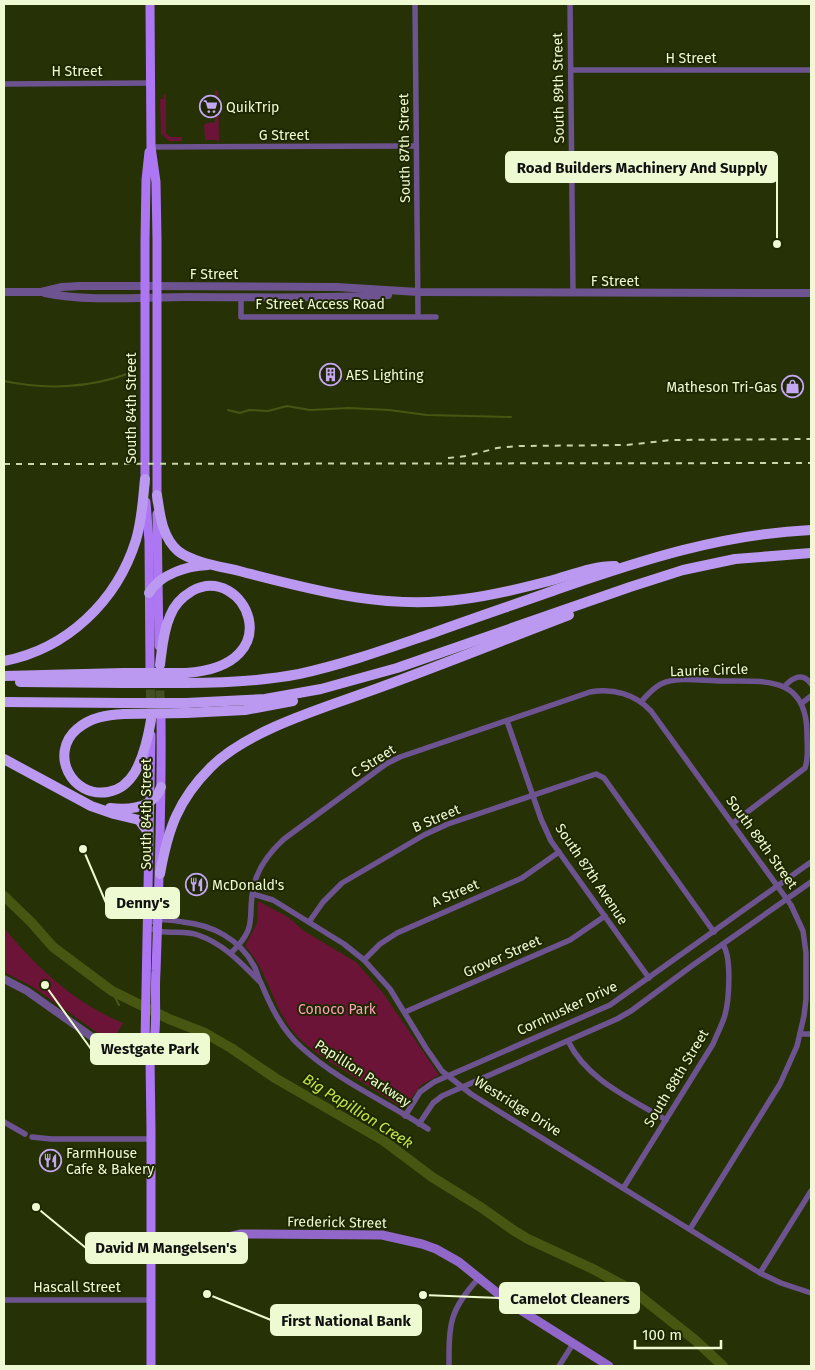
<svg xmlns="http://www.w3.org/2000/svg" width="815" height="1370" font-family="'Fira Sans',sans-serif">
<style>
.green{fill:#6b1437}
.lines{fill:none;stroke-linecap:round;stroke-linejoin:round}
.stream{stroke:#475712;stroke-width:2}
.river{stroke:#475712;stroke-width:10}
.primary-tunnel{stroke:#454f25;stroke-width:9;stroke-dasharray:9 4.5;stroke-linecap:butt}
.minor{stroke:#6d5490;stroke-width:5.5}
.tertiary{stroke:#6d5490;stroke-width:8}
.secondary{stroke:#9168c9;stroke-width:9}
.primary{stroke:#ad77f4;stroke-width:9}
.motorway{stroke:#bc99f1;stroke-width:10}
.rail{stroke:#c9d5ac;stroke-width:2;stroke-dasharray:6 6;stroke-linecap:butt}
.motorway-bridge{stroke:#bc99f1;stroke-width:10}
.labels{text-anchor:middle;stroke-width:4;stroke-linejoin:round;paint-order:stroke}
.street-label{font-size:14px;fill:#eefad2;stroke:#1e2700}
.poi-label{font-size:14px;fill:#eefad2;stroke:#1e2700;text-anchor:start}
.park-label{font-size:14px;fill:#fca2bb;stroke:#1e2700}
.water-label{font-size:15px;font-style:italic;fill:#c1e645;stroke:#1e2700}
.leader{fill:none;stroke:#eefad2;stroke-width:2}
.callout-dot{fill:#eefad2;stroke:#1e2700;stroke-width:2}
.callout{fill:#eefad2;stroke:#eefad2;stroke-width:2}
.callout-label{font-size:15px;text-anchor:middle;font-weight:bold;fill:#111}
</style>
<rect width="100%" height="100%" fill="#273106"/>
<g class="green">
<polygon points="218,90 219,142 217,140 205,140 204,125 207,123 215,122 215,91"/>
<polygon points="164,95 166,95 166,133 170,137 182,137 182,141 169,141 161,134 160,99 164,99"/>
<path d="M 258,901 L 288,917 L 304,931 L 356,962 L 383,993 L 439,1075 L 421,1085 L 406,1105 L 400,1106 L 393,1102 C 377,1092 361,1081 345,1071 C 324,1058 303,1046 289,1026 C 271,1000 267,970 245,946 L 257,923 Z"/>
<path d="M 4,928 C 36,967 76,1004 123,1023 L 116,1035 L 105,1038 L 33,987 L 4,972 Z"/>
</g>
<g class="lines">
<g class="stream">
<path d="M 4,381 C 45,390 90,388 130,373"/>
<polyline points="228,410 240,413 249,410 268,411 287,406 310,410 349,408 389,410 427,415 511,417"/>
<polyline points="112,991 119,1005"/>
</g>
<polyline class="river" points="4,896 31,922 53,947 112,991 169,1019 205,1033 231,1048 275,1078 384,1141 432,1177 482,1208 513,1230 528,1239 593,1269 632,1290 695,1340 723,1366"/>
<g class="primary-tunnel">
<polyline points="150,676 151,719"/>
<polyline points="160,677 160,709"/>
</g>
<g class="minor">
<polyline points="415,4 418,316"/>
<polyline points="570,4 573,292"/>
<polyline points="571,70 811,70"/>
<polyline points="4,84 150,83"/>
<polyline points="151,147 416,146"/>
<polyline points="241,297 241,317 436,317"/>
<path d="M 785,686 C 793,677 803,672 811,684"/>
<path d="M 641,702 C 647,695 653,688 661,684 C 678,676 703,681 722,681 C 766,681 807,676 807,734 C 807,745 809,757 805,768 L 733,823"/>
<polyline points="802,703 811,696"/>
<polyline points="507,721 541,819 551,841 649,978"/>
<polyline points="253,894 273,900 344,944 364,960 390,989 426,1048 442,1071 471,1094 760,1273 781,1283 811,1293"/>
<polyline points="309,922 323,902 342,883 424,835 448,824 596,774 604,778 714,932"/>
<path d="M 231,953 C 260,925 246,918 254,885 C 258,868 271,851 284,839 L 386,764 L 400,757 L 590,692 C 613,688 635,694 651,711 L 791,905 L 803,931 L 806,953 L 806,999 L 804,1016 L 797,1046 L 780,1084 L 690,1229"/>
<polyline points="364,960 380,944 397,933 522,878 559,852"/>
<path d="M 260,982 C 241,963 224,944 198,935 C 182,929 159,937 146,925 C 157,917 171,920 183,922 C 212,925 240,939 254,966 C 257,971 258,978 261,983 C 271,1007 282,1030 301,1047 C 338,1081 387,1102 428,1129"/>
<polyline points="405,1012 570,940 605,916"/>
<polyline points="800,1034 811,1034"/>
<path d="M 568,1041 C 587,1080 630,1098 666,1120"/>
<polyline points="405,1116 420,1092 434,1082 610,1005 811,862"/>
<polyline points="4,1122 25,1134"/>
<polyline points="419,1124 433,1103 442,1096 617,1019 631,1011 693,965 811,882"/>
<polyline points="32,1137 51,1139 152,1139"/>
<path d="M 624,1187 L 713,1044 C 717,1034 722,1025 725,1015 C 729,1000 732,957 723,945"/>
<polyline points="760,1273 811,1191"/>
<polyline points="4,1300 151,1300"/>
<path d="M 449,1366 C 449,1324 449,1310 479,1278"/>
<polyline points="559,1366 573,1344"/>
</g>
<g class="tertiary">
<polyline points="4,292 41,292 62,287 80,286 145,286 337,287 418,292 811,293"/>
<path d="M 45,293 C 86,302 143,297 186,297 C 253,297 321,299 388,295"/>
<polyline points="4,979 27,991 109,1049 128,1056 150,1058"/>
</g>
<polyline class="secondary" points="151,1260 184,1255 220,1239 241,1234 382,1235 422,1244 436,1249 459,1262 511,1304 609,1366"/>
<g class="primary">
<polyline points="150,4 151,147 156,182 157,240 157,501"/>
<polyline points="145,484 145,242 146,180 149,152"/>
<polyline points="146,502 149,541 150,668"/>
<polyline points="157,514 159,646"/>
<path d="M 150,1058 C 159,1031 154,999 156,971 C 159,887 162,803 161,719"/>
<polyline points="151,1366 151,1130 150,1058 145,1042 151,735"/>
</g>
<g class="motorway">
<path d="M 157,495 C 160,515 162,537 178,551 C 193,563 224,567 243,572 C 317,591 386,610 464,599 C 494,595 523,588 553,580 C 574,574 593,566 615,566"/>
<path d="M 149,593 C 160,574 187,566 208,565"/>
<path d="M 4,661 C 67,649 117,601 136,540 C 142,520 143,499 145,479"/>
<path d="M 160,665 C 162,649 163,632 170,616 C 174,605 182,597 192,591 C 244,562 293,666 186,673"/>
<polyline points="4,676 124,673"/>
<polyline points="20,682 124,683"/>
<path d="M 186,683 C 224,683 262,681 299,674 C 345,664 389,648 433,633 C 474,618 516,604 558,589 C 642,560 722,534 811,530"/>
<polyline points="4,702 124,703"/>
<polyline points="186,703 265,699 321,689 397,668 630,587 683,570 735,559 811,553"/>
<polyline points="186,713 245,710 293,701"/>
<path d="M 124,714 C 107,715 91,717 77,729 C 49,753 71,798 108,792 C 120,790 129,782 135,772 C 144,756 148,738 151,720"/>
<polyline points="4,759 91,806 114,814 139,820 148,832"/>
<path d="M 110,808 C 129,810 154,808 161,787"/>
<path d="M 160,874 C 168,829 178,800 211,767 C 250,728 330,706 381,687 C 444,664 506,639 569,615"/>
</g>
<g class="rail">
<polyline points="448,458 467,456 497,448 517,446 627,445 671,440 811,439"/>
<polyline points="4,464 811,463"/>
</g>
<g class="motorway-bridge">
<polyline points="124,673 186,673"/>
<polyline points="124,683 186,683"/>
<polyline points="124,703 186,703"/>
<polyline points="124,714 186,713"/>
</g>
</g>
<defs>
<symbol id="supermarket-ring" viewBox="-11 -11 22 22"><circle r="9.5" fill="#1e2700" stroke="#c4a7f1" stroke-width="1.5"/><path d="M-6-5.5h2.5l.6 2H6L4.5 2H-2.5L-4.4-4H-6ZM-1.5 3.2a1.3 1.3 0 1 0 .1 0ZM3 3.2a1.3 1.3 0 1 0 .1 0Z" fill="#c4a7f1"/></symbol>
<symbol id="building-ring" viewBox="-11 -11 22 22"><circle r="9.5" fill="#1e2700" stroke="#c4a7f1" stroke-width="1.5"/><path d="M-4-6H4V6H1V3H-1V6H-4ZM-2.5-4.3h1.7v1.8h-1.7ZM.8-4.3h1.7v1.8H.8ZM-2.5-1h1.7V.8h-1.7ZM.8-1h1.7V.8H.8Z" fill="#c4a7f1"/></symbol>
<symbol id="shop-ring" viewBox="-11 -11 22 22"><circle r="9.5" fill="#1e2700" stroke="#c4a7f1" stroke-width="1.5"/><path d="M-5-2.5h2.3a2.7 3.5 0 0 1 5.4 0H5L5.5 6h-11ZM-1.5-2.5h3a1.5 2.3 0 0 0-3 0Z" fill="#c4a7f1"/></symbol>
<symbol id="restaurant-ring" viewBox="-11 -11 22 22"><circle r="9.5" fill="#1e2700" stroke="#c4a7f1" stroke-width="1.5"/><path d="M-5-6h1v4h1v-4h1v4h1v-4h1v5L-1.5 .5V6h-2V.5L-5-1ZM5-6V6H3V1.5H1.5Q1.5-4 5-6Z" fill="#c4a7f1"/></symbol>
</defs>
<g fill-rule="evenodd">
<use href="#supermarket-ring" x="198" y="94" width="25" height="25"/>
<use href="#building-ring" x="318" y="362" width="25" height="25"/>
<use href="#shop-ring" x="780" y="374" width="25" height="25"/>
<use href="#restaurant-ring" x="184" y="872" width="25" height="25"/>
<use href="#restaurant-ring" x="38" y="1148" width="25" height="25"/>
</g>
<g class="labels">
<g class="street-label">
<text x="691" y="63">H Street</text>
<text x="77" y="76">H Street</text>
<text transform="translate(558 88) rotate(-91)" y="5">South 89th Street</text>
<text x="284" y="140">G Street</text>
<text transform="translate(404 148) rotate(-91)" y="5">South 87th Street</text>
<text x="214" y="279">F Street</text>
<text x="615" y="286">F Street</text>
<text x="320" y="309">F Street Access Road</text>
<text transform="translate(131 408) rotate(-90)" y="5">South 84th Street</text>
<text transform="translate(709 670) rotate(-2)" y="5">Laurie Circle</text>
<text transform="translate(373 761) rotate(-32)" y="5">C Street</text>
<text transform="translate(146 814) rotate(-90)" y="5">South 84th Street</text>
<text transform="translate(436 818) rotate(-23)" y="5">B Street</text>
<text transform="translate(762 842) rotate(54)" y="5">South 89th Street</text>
<text transform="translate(592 874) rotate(56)" y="5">South 87th Avenue</text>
<text transform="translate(455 893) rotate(-23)" y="5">A Street</text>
<text transform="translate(502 956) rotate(-24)" y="5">Grover Street</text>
<text transform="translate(567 1008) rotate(-25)" y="5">Cornhusker Drive</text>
<text transform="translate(363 1073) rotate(33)" y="5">Papillion Parkway</text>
<text transform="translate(676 1078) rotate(-59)" y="5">South 88th Street</text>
<text transform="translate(518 1106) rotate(32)" y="5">Westridge Drive</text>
<text transform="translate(337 1222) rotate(1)" y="5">Frederick Street</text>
<text x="77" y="1292">Hascall Street</text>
</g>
<g class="poi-label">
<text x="226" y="112">QuikTrip</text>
<text x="346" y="380">AES Lighting</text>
<text x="777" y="392" text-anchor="end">Matheson Tri-Gas</text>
<text x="212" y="890">McDonald's</text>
<text x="66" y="1158">FarmHouse<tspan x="66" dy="16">Cafe &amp; Bakery</tspan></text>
</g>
<g class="park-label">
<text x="337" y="1014">Conoco Park</text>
</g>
<g class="water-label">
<text transform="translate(358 1111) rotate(32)" y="5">Big Papillion Creek</text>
</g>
</g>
<path class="leader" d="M777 244L777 167M83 849L106 903M45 985L91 1049M36 1207L86 1248M423 1295L500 1298M207 1294L271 1320"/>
<g class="callout-dot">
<circle cx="777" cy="244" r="5"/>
<circle cx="83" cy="849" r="5"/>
<circle cx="45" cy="985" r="5"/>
<circle cx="36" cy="1207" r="5"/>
<circle cx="423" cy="1295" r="5"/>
<circle cx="207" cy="1294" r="5"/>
</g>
<g class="callout">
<rect x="506" y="152" width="271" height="30" rx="5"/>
<rect x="106" y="888" width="73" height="30" rx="5"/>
<rect x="91" y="1034" width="118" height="30" rx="5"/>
<rect x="86" y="1233" width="161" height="30" rx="5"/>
<rect x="500" y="1283" width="139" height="30" rx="5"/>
<rect x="271" y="1305" width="150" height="30" rx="5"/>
</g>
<g class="callout-label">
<text x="642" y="173">Road Builders Machinery And Supply</text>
<text x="143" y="908">Denny's</text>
<text x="150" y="1054">Westgate Park</text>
<text x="166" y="1253">David M Mangelsen's</text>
<text x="570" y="1304">Camelot Cleaners</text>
<text x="346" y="1326">First National Bank</text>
</g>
<rect width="815" height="1370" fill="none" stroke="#eefad2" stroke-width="10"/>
<path d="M635 1340v8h86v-8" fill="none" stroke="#eefad2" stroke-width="2.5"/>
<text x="642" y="1340" font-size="15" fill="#eefad2" stroke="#1e2700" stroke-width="4" paint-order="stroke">100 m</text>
</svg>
